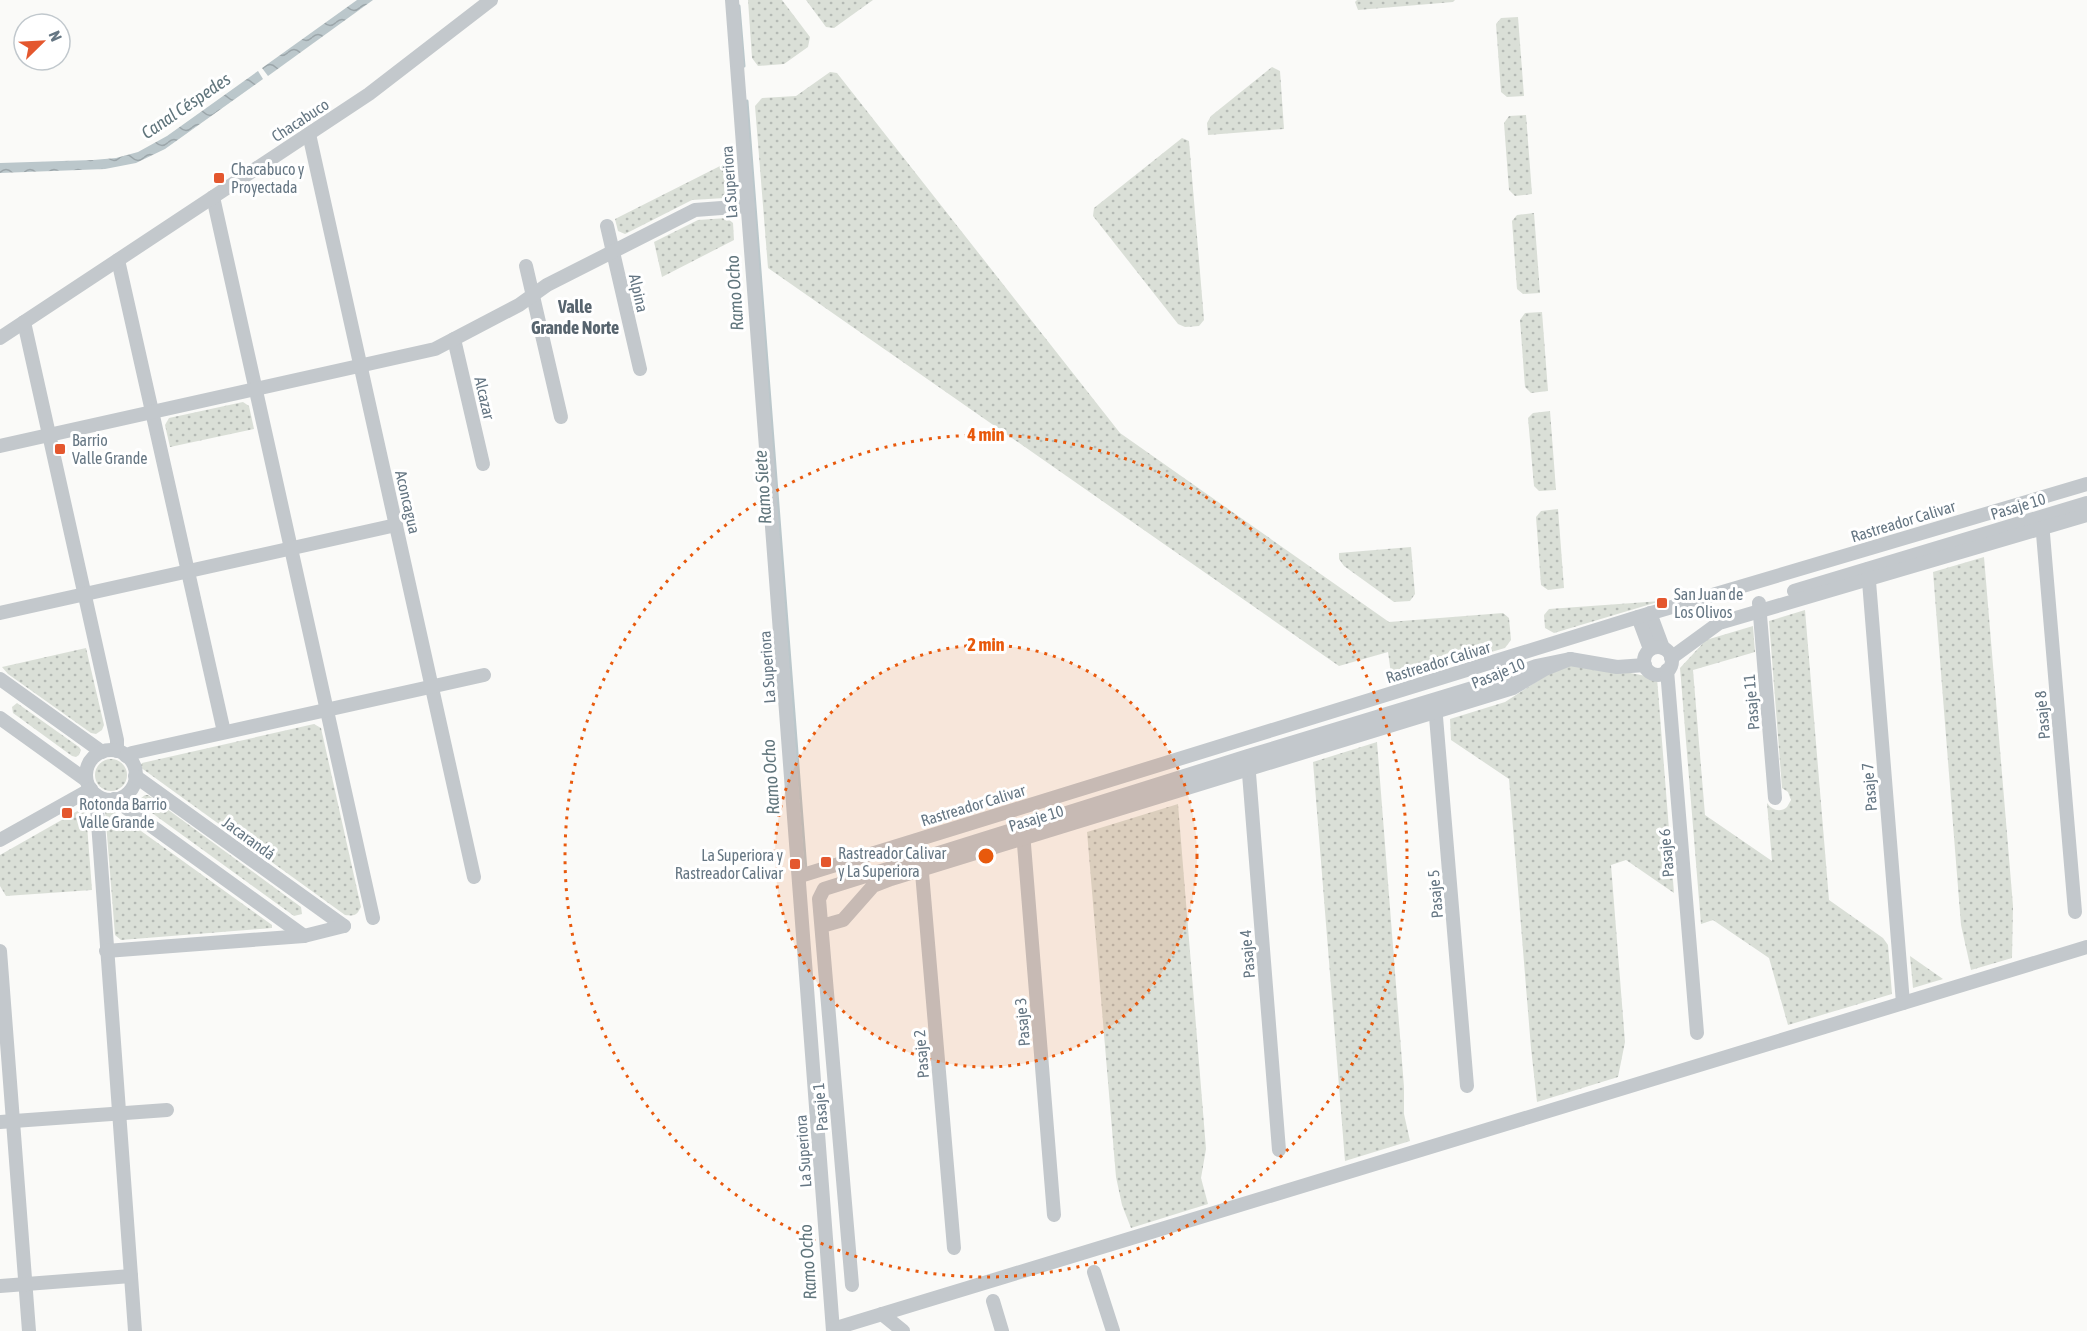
<svg xmlns="http://www.w3.org/2000/svg" width="2087" height="1331" font-family="'Asap Condensed',sans-serif">
<style>
.park{fill:url(#park-dots)}
.water{fill:url(#water-waves)}
.lines{fill:none;stroke-linecap:round;stroke-linejoin:round}
.stream{stroke:#bbc7cb;stroke-width:3}
.minor{stroke:#c3c8cc;stroke-width:14}
.ring{fill:none;stroke:#e8590c;stroke-width:3;stroke-dasharray:3 6}
.poi-dot{fill:#e4572e;stroke:#fff;stroke-width:2}
.labels{text-anchor:middle;stroke-width:6;stroke-linejoin:round;paint-order:stroke}
.street-label{font-size:16px;fill:#657683;stroke:#fff}
.poi-label{font-size:16px;fill:#657683;stroke:#fff;text-anchor:start}
.water-label{font-size:18px;font-style:italic;fill:#60757c;stroke:#fff}
.neighbourhood-label{font-size:18px;font-weight:bold;fill:#57646e;stroke:#fff}
.centre{fill:#e8590c;stroke:#fff;stroke-width:3}
.ring-label{font-size:18px;text-anchor:middle;font-weight:bold;fill:#e8590c;stroke:#fff;stroke-width:6;stroke-linejoin:round;paint-order:stroke}
</style>
<defs>
<pattern id="park-dots" width="8" height="8" patternUnits="userSpaceOnUse" patternTransform="scale(1.5)"><rect width="8" height="8" fill="#dadfd7"/><path d="M2 2h.1M6 6h.1" fill="none" stroke="#b4b9b4" stroke-width="1.8" stroke-linecap="round"/></pattern>
<pattern id="water-waves" width="16" height="10" patternUnits="userSpaceOnUse" patternTransform="scale(1.5)"><rect width="16" height="10" fill="#bbc7cb"/><path d="M0 5q4-4 8 0t8 0" fill="none" stroke="#9ca6aa"/></pattern>
</defs>
<rect width="100%" height="100%" fill="#fafaf8"/>
<g class="park">
<polygon points="748,0 782,0 810,37 808,47 784,64 758,66 752,58"/>
<polygon points="806,0 873,0 834,28 826,27"/>
<polygon points="1357,0 1455,0 1453,2 1358,10 1355,2"/>
<polygon points="1518,17 1524,96 1507,97 1501,92 1496,24 1501,18"/>
<polygon points="1272,67 1280,71 1284,129 1208,135 1207,123 1211,116"/>
<polygon points="830,72 837,73 1120,433 1389,622 1503,613 1509,618 1511,640 1505,648 1392,681 1388,652 1339,666 768,268 755,106 762,98 796,96"/>
<polygon points="1526,115 1532,194 1515,196 1509,190 1504,123 1509,116"/>
<polygon points="1182,138 1189,141 1204,320 1199,326 1185,327 1178,324 1093,216 1094,208"/>
<polygon points="728,162 730,192 725,198 692,200 625,234 618,231 615,219"/>
<polygon points="1534,213 1540,293 1523,294 1517,289 1512,221 1517,215"/>
<polygon points="727,218 733,223 734,240 662,277 654,242 698,220"/>
<polygon points="1542,312 1548,391 1531,393 1525,387 1520,320 1525,313"/>
<polygon points="243,402 249,406 254,429 170,447 165,425 169,418"/>
<polygon points="1550,411 1556,490 1539,491 1534,486 1528,418 1533,413"/>
<polygon points="1558,509 1564,588 1548,590 1541,585 1536,517 1541,511"/>
<polygon points="1411,547 1415,594 1410,601 1394,602 1344,566 1339,559 1339,553"/>
<polygon points="1984,557 2013,906 2012,958 1971,970 1961,925 1933,572"/>
<polygon points="1661,601 1554,633 1545,628 1544,615 1549,609"/>
<path d="M 1805,610 L 1829,900 L 1883,938 L 1888,945 L 1892,994 L 1788,1025 L 1769,958 L 1713,920 L 1701,924 L 1680,668 L 1706,640 L 1753,626 L 1755,652 L 1693,670 L 1705,815 L 1772,861 L 1767,803 C 1772,810 1780,813 1787,807 L 1791,800 L 1788,792 L 1782,788 L 1769,621 Z"/>
<polygon points="86,648 104,725 102,730 96,734 91,733 8,674 2,667"/>
<polygon points="1577,663 1657,678 1674,893 1626,860 1611,865 1625,1042 1618,1077 1537,1102 1531,1048 1509,779 1451,740 1450,719 1505,702 1550,673"/>
<polygon points="17,703 79,747 81,750 79,755 76,757 72,756 13,713 12,707"/>
<path d="M 314,724 L 321,728 L 361,907 C 356,916 355,916 345,915 L 140,767 L 142,763 Z"/>
<polygon points="1377,742 1404,1087 1404,1114 1410,1141 1345,1161 1313,762"/>
<circle cx="111" cy="775" r="16"/>
<polygon points="145,795 148,795 301,907 302,914 294,916 141,805 140,799"/>
<polygon points="1178,804 1206,1149 1201,1178 1208,1204 1131,1228 1122,1205 1116,1177 1087,832"/>
<polygon points="109,808 272,925 272,928 121,940 115,935 105,810"/>
<polygon points="81,809 86,812 92,890 6,896 0,886 0,855"/>
<polygon points="1910,956 1943,979 1913,988"/>
</g>
<g class="water">
<polygon points="357,0 373,0 268,76 262,68"/>
<polygon points="258,71 263,79 165,149 136,163 105,169 0,173 0,163 93,160 116,158 138,152 167,136"/>
</g>
<g class="lines">
<g class="stream">
<polyline points="739,6 744,66"/>
<polyline points="747,101 806,870"/>
</g>
<g class="minor">
<polyline points="732,0 833,1331"/>
<polyline points="309,134 474,877"/>
<polyline points="213,197 373,918"/>
<polyline points="607,226 640,369"/>
<polyline points="118,260 224,732"/>
<polyline points="526,266 561,417"/>
<polyline points="24,322 117,740 117,751"/>
<polyline points="0,338 369,94 491,0"/>
<polyline points="454,339 483,464"/>
<polyline points="0,446 435,349 519,305 547,285 695,210 748,206"/>
<polyline points="2042,522 2075,912"/>
<polyline points="1868,569 1903,1003"/>
<polyline points="1794,591 2087,503"/>
<polyline points="1759,603 1775,798"/>
<polyline points="0,613 396,525"/>
<polyline points="1650,613 1663,648"/>
<polyline points="1638,617 1650,649"/>
<circle cx="1658" cy="661" r="14"/>
<polyline points="1671,658 1719,623 2087,515"/>
<polyline points="1570,659 1617,667 1645,665"/>
<polyline points="1667,670 1697,1033"/>
<polyline points="0,679 102,752"/>
<polyline points="1435,705 1467,1086"/>
<polyline points="0,718 86,780"/>
<circle cx="111" cy="775" r="25"/>
<polyline points="126,756 132,753 484,675"/>
<polyline points="1248,761 1279,1150"/>
<polyline points="135,776 344,926"/>
<polyline points="96,795 135,1331"/>
<polyline points="114,799 304,936"/>
<polyline points="1023,832 1054,1215"/>
<polyline points="0,840 91,789"/>
<polyline points="921,861 954,1248"/>
<polyline points="800,876 1638,617 2087,484"/>
<polyline points="822,926 843,920 873,886 891,879 1513,688 1545,669 1570,659 1536,666 1489,683 1248,756 824,889 819,899 852,1285"/>
<polyline points="0,951 29,1331"/>
<polyline points="106,951 304,936 344,926"/>
<polyline points="0,1122 167,1110"/>
<polyline points="1094,1272 1113,1331"/>
<polyline points="0,1286 131,1276"/>
<polyline points="993,1301 1002,1331"/>
<polyline points="882,1314 903,1331"/>
<polyline points="833,1329 2087,947"/>
</g>
</g>
<circle cx="986" cy="856" r="211" fill="#e8590c" fill-opacity=".12"/>
<g class="ring">
<circle cx="986" cy="856" r="211"/>
<circle cx="986" cy="856" r="421"/>
</g>
<g class="poi-dot">
<rect x="213" y="172" width="12" height="12" rx="3"/>
<rect x="54" y="443" width="12" height="12" rx="3"/>
<rect x="1656" y="597" width="12" height="12" rx="3"/>
<rect x="61" y="807" width="12" height="12" rx="3"/>
<rect x="820" y="856" width="12" height="12" rx="3"/>
<rect x="789" y="858" width="12" height="12" rx="3"/>
</g>
<g class="labels">
<g class="street-label">
<text transform="translate(300 120) rotate(-33)" y="6">Chacabuco</text>
<text transform="translate(729 182) rotate(-94)" y="6">La Superiora</text>
<text transform="translate(639 293) rotate(77)" y="6">Alpina</text>
<text transform="translate(485 398) rotate(77)" y="6">Alcazar</text>
<text transform="translate(408 502) rotate(77)" y="6">Aconcagua</text>
<text transform="translate(2018 506) rotate(-17)" y="6">Pasaje 10</text>
<text transform="translate(1903 521) rotate(-17)" y="6">Rastreador Calivar</text>
<text transform="translate(1438 662) rotate(-17)" y="6">Rastreador Calivar</text>
<text transform="translate(767 667) rotate(-94)" y="6">La Superiora</text>
<text transform="translate(1498 673) rotate(-22)" y="6">Pasaje 10</text>
<text transform="translate(1751 702) rotate(-95)" y="6">Pasaje 11</text>
<text transform="translate(2042 715) rotate(-95)" y="6">Pasaje 8</text>
<text transform="translate(1869 787) rotate(-95)" y="6">Pasaje 7</text>
<text transform="translate(973 805) rotate(-17)" y="6">Rastreador Calivar</text>
<text transform="translate(1036 818) rotate(-17)" y="6">Pasaje 10</text>
<text transform="translate(249 838) rotate(36)" y="6">Jacarandá</text>
<text transform="translate(1666 853) rotate(-95)" y="6">Pasaje 6</text>
<text transform="translate(1435 894) rotate(-95)" y="6">Pasaje 5</text>
<text transform="translate(1247 954) rotate(-95)" y="6">Pasaje 4</text>
<text transform="translate(1022 1022) rotate(-95)" y="6">Pasaje 3</text>
<text transform="translate(921 1054) rotate(-95)" y="6">Pasaje 2</text>
<text transform="translate(820 1107) rotate(-95)" y="6">Pasaje 1</text>
<text transform="translate(803 1151) rotate(-94)" y="6">La Superiora</text>
</g>
<g class="poi-label">
<text x="231" y="175">Chacabuco y<tspan x="231" dy="18">Proyectada</tspan></text>
<text x="72" y="446">Barrio<tspan x="72" dy="18">Valle Grande</tspan></text>
<text x="1674" y="600">San Juan de<tspan x="1674" dy="18">Los Olivos</tspan></text>
<text x="79" y="810">Rotonda Barrio<tspan x="79" dy="18">Valle Grande</tspan></text>
<text x="838" y="859">Rastreador Calivar<tspan x="838" dy="18">y La Superiora</tspan></text>
<text x="783" y="861" text-anchor="end">La Superiora y<tspan x="783" dy="18">Rastreador Calivar</tspan></text>
</g>
<g class="water-label">
<text transform="translate(186 106) rotate(-34)" y="6">Canal Céspedes</text>
<text transform="translate(735 293) rotate(-94)" y="6">Ramo Ocho</text>
<text transform="translate(763 487) rotate(-94)" y="6">Ramo Siete</text>
<text transform="translate(771 777) rotate(-94)" y="6">Ramo Ocho</text>
<text transform="translate(808 1262) rotate(-94)" y="6">Ramo Ocho</text>
</g>
<g class="neighbourhood-label">
<text x="575" y="313">Valle<tspan x="575" dy="21">Grande Norte</tspan></text>
</g>
</g>
<circle cx="986" cy="856" r="9" class="centre"/>
<g class="ring-label">
<text x="986" y="441">4 min</text>
<text x="986" y="651">2 min</text>
</g>
<g transform="translate(42 42) rotate(66)"><circle r="28" fill="#ffffff" stroke="#c1c8cd" stroke-width="1.5"/>
<path d="M0-4.5L10 22L0 15L-10 22Z" fill="#e4572e"/>
<text y="-9" font-size="16" font-weight="bold" text-anchor="middle" fill="#657683">N</text>
</g>
</svg>
